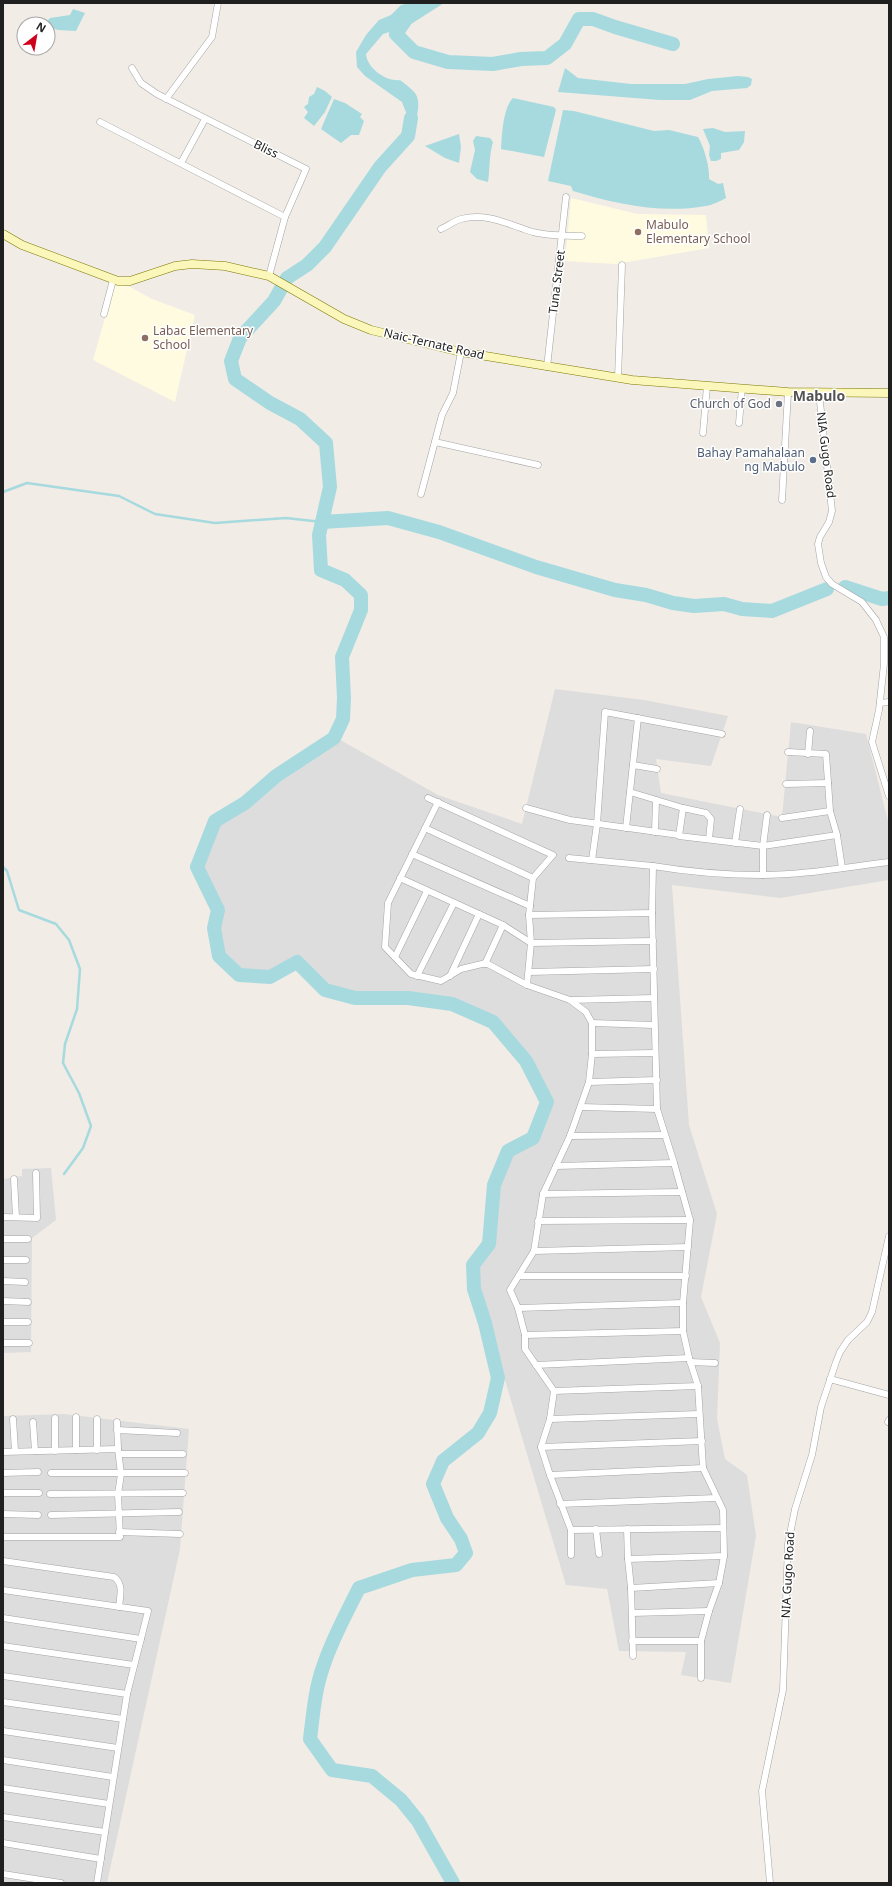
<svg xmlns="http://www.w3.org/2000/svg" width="892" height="1886" font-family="'Noto Sans',sans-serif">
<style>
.residential{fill:#dedddd}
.education{fill:#fffbe1}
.water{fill:#a6dadf}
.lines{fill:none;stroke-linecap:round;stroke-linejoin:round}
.stream{stroke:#a6dadf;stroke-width:2.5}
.river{stroke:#a6dadf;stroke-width:14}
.street-casing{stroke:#a4a4a4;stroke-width:7}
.secondary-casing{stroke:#7d7902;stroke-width:9}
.street{stroke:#fff;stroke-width:6}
.secondary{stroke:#fbf6ba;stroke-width:8}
.education-dot{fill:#8d6e63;stroke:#fff;stroke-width:1.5}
.worship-dot{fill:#6b7280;stroke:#fff;stroke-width:1.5}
.service-dot{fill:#5c6f8a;stroke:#fff;stroke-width:1.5}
.labels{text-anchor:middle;stroke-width:3;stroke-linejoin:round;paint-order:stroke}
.street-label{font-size:12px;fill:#202020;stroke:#fff}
.education-label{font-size:12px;fill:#785e54;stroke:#fff;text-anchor:start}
.worship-label{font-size:12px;fill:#5b616d;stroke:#fff;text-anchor:end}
.service-label{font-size:12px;fill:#4e5e75;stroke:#fff;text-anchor:end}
.quarter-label{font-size:14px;font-weight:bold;fill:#535353;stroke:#fff}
</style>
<rect width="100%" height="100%" fill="#f1ece6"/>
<g class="residential">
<polygon points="555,689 644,700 728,716 711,766 656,759 661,793 782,817 791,722 866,734 889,825 889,880 780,898 672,885 689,1125 717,1214 701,1297 720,1343 717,1419 725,1459 747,1475 756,1536 731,1683 681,1675 686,1652 619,1651 607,1589 566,1585 474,1276 494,1191 506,1156 531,1139 547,1102 520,1053 493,1022 457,1007 409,998 378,998 338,994 325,990 297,962 275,974 239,975 219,956 217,945 218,910 198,868 215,821 335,737 438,795 522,824"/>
<polygon points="51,1168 56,1220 32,1238 31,1352 3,1353 3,1179 22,1176 22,1169"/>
<polygon points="64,1414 189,1429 180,1549 107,1883 3,1883 3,1416"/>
</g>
<g class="education">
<polygon points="571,198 638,214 706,215 709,248 616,264 565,261"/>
<polygon points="115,283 130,287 152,299 195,315 175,402 93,360"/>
</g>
<g class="water">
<path d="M 410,3 L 444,3 L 408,26 L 383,34 L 366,54 C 367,68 386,82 400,80 C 405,84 411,88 415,93 C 423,104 415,126 408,136 L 407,115 L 402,102 L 365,76 L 357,67 L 356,52 L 366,35 L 379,20 L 391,15 L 401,5 Z"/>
<polygon points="73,9 85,13 76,31 58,30 48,27 46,22 50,18 70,15"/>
<polygon points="565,68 578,78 631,84 685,84 708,79 738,76 748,77 752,79 751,85 747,88 712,91 690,100 660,100 558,92"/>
<polygon points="317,87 325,91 332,97 325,112 314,126 304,118 308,112 304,107 308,104 309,97 314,94"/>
<path d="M 513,98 L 554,107 L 556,110 L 544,157 L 501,149 C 502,134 503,108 513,98 Z"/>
<polygon points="334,99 345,103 362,114 360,117 364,121 359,135 351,135 341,143 321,129"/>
<path d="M 563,110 L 574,111 L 654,131 L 669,130 L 698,137 C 704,147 710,168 709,179 L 718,184 L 723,183 L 726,198 C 720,201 713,205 706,206 C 661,214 616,204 573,191 L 571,186 L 548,181 Z"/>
<polygon points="713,128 725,132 745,131 744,142 739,150 721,153 721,159 716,161 711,161 709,155 710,146 703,129"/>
<polygon points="459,134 461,147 459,163 445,158 425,146"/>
<path d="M 476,136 L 490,138 L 493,142 C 489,155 490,168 488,182 L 477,179 L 470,172 L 475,150 L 473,141 Z"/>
</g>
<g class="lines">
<g class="stream">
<polyline points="3,492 27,483 119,496 155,514 215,523 286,518 322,522"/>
<polyline points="3,867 7,871 19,910 56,924 69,940 80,969 77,1009 65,1044 63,1063 79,1093 91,1126 83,1148 64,1174"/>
</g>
<g class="river">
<polyline points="411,12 396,34 414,52 448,62 493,64 521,59 547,58 565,44 579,19 593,19 615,27 673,44"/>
<path d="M 411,118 L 408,136 L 380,167 L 325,247 L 307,265 L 287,278 L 274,301 L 240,338 L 231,361 L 235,379 L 270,403 L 300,419 L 326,443 L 330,487 L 319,535 L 321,570 L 345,580 L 361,595 L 361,610 L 342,657 L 344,698 L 343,719 L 334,738 L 276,776 L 245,803 L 215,821 L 197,867 L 218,910 L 214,928 L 219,956 L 239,975 L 270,977 L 297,962 L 325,990 L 355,998 L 408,998 L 452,1004 L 493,1022 L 526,1061 L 547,1102 L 533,1138 L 508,1151 L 494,1185 L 489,1244 L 473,1265 L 474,1289 L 485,1323 L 498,1378 L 490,1413 L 478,1433 L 443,1461 L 433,1484 L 447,1518 L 461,1539 L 466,1553 L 456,1565 L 412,1570 L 359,1588 C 346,1614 332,1639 323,1667 C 315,1689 313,1715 310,1739 L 332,1770 L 372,1776 L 401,1800 L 418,1821 L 453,1883"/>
<polyline points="322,522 388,518 439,532 536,567 615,590 646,595 673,603 694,606 724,604 742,609 772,611 827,589"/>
<polyline points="845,587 882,599 889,598"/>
</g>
<defs>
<g id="street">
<polyline points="132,68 141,83 157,94 306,169 285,217 269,276"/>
<polyline points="166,99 212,37 218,3"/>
<polyline points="100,122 285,217"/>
<polyline points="181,163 205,119"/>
<path d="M 441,229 C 448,226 454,221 461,219 C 487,212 509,225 533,232 C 549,236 566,236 582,236"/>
<polyline points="104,314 113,280"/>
<polyline points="547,367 566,197"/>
<polyline points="618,378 622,265"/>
<polyline points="819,393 832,511 829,522 820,537 818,544 821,563 826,577 832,584 862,602 876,620 884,637 884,664 879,710 872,742 889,796"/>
<polyline points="739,423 742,388"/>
<polyline points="703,433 707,386"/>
<polyline points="435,442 538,465"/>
<polyline points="421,494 442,415 453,393 461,352"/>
<polyline points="782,500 788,392"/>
<polyline points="880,703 889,702"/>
<polyline points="788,752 826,754 830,811 837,835 842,868"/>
<polyline points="808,754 810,731"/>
<polyline points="633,765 657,769"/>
<polyline points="786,784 828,783"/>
<polyline points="630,792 683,808"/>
<polyline points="428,798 553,855 533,878 529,915 531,943 527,985"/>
<polyline points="438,802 388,903 385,947 411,974 441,981 461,969 486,963 527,985 570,1000 654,998"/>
<polyline points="526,808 570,820 679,835"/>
<polyline points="782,818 830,811"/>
<polyline points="425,828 533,878"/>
<polyline points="626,828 638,718"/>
<polyline points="655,832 656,800"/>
<polyline points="709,839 711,819 706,813 683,808 679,836 763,846 837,835"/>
<polyline points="735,843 740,809"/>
<polyline points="412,854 530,906"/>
<polyline points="569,858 653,866"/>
<polyline points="592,860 597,824 605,712 722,734"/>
<polyline points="763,875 763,846 767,815"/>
<polyline points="400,878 503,925 485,964"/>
<polyline points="529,915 652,913"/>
<polyline points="503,925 531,943 653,941"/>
<polyline points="395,957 427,891"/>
<polyline points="529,972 654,969"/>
<polyline points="417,976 454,903"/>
<polyline points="450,976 479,914"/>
<polyline points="570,1000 586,1012 592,1023 592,1054 589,1082 570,1136 543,1194 534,1251 510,1290 518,1308 525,1335 525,1349 554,1391 550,1419 541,1447 550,1475 571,1530 571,1555"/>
<polyline points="592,1023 654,1025"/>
<polyline points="592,1054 655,1053"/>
<polyline points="589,1082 657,1080"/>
<polyline points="581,1107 657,1109"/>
<polyline points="570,1136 664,1135"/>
<polyline points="556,1166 674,1163"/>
<polyline points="14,1179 16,1217"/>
<polyline points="543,1194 682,1192"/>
<polyline points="3,1217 37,1218 36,1173"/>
<polyline points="538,1221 690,1220"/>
<polyline points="3,1239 28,1239"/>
<polyline points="534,1251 688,1247"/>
<polyline points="3,1260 26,1260"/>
<polyline points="519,1276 686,1276"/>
<polyline points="3,1281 25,1282"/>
<polyline points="3,1301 28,1302"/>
<polyline points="518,1308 683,1303"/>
<polyline points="3,1322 28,1322"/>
<polyline points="525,1335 683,1331"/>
<polyline points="3,1343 29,1343"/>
<polyline points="690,1362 715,1363"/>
<polyline points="536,1365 689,1358"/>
<polyline points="830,1379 889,1395"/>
<polyline points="554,1391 698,1386"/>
<polyline points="76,1417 76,1450"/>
<polyline points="55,1418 55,1451"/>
<polyline points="13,1419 15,1451"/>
<polyline points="550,1419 699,1414"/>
<polyline points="33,1422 35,1451"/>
<polyline points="117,1422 118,1449"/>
<polyline points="888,1422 889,1420"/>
<polyline points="117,1430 177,1433"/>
<polyline points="541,1447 702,1441"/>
<polyline points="97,1450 97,1419"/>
<polyline points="3,1452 118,1449 121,1474 118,1494 120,1537 3,1537"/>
<polyline points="119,1454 183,1454"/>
<polyline points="3,1473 38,1472"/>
<polyline points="51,1473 185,1473"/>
<polyline points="550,1475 703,1468"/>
<polyline points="3,1493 39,1493"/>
<polyline points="50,1494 183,1493"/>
<polyline points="560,1504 716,1498"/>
<polyline points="3,1514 38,1515"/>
<polyline points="51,1515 179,1512"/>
<polyline points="596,1529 599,1554"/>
<polyline points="627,1529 628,1559 631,1588 633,1656"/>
<polyline points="571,1530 723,1528"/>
<polyline points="119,1532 180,1534"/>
<polyline points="628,1559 724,1556"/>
<path d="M 3,1561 L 114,1577 C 124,1584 120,1596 119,1607"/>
<polyline points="631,1588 719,1583"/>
<polyline points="3,1590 148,1611 127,1694 97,1883"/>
<polyline points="632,1613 709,1611"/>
<polyline points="3,1618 141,1639"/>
<polyline points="632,1641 701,1641"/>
<polyline points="3,1646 134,1665"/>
<polyline points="3,1676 127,1694"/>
<path d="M 701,1678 L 701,1641 L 709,1611 L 719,1583 L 724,1556 L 723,1510 L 703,1468 L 698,1386 L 689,1358 L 683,1331 L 683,1303 L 690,1220 L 674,1163 L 657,1109 L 652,913 L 653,866 C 689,872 725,875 762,875 C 804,875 847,867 889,862"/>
<polyline points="3,1702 123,1719"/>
<polyline points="3,1731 118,1748"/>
<polyline points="3,1760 113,1777"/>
<polyline points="3,1788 109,1804"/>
<polyline points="3,1817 105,1832"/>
<polyline points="3,1843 101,1859"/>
<polyline points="3,1874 61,1883"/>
<polyline points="770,1883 762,1791 783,1690 788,1544 795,1509 812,1455 821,1407 836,1362 840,1352 848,1340 867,1322 872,1312 889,1236"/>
</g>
<polyline id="secondary" points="3,234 22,245 118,281 130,281 175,266 192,264 225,266 269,276 344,319 371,330 461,352 632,380 788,392 889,393"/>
</defs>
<use href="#street" class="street-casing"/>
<use href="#secondary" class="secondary-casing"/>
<use href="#street" class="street"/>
<use href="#secondary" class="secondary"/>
</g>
<g class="education-dot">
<circle cx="638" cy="232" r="4"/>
<circle cx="145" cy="338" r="4"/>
</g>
<circle class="worship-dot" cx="779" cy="404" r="4"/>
<circle class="service-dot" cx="813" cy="460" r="4"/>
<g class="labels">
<g class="street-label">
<text transform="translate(266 149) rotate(26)" y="4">Bliss</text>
<text transform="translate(557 282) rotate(-83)" y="4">Tuna Street</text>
<text transform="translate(434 344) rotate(13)" y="4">Naic-Ternate Road</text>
<text transform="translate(826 455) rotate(83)" y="4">NIA Gugo Road</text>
<text transform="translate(788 1575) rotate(-87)" y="4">NIA Gugo Road</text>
</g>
<g class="education-label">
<text x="646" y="229">Mabulo<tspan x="646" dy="14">Elementary School</tspan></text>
<text x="153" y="335">Labac Elementary<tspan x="153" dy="14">School</tspan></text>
</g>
<g class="worship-label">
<text x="771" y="408">Church of God</text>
</g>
<g class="service-label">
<text x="805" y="457">Bahay Pamahalaan<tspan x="805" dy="14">ng Mabulo</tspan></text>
</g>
<g class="quarter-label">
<text x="819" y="401">Mabulo</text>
</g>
</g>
<rect width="892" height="1886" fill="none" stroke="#202020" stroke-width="8"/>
<g transform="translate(36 36) rotate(31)"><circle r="19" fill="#ffffff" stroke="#a6a6a6"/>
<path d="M0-3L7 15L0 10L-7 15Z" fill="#d0001c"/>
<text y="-6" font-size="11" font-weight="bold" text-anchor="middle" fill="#202020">N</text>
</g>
</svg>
